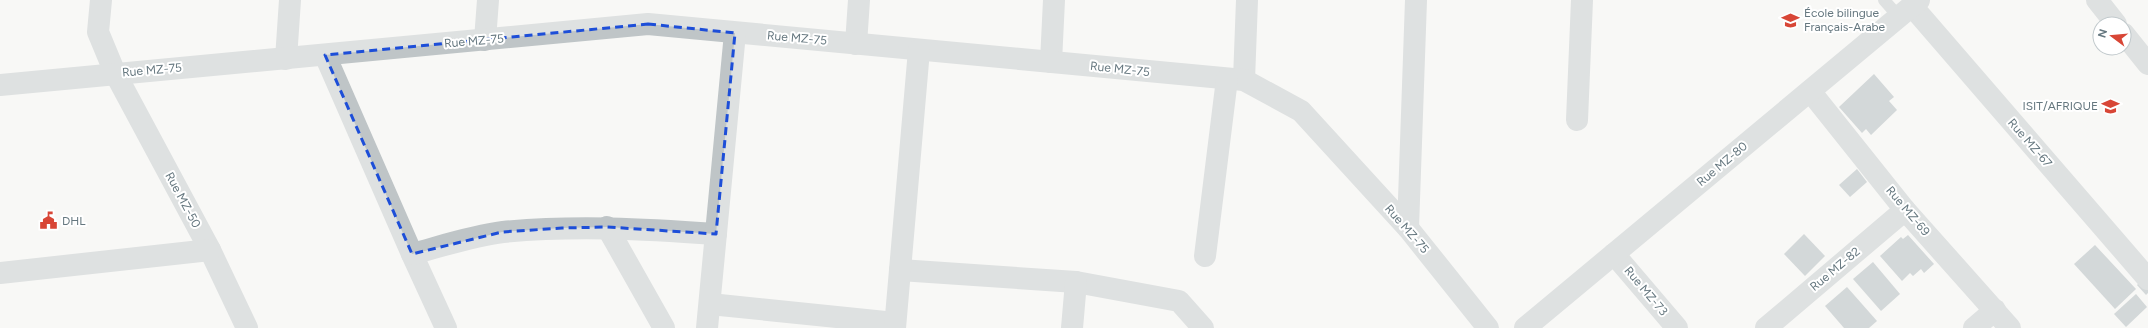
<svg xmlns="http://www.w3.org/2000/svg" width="2148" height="328" font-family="Figtree,sans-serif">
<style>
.building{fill:#a7b1b5}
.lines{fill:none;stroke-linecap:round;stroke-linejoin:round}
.service{stroke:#bfc5c7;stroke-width:12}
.minor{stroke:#bfc5c7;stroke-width:22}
.tertiary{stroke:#bfc5c7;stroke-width:22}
.marked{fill:none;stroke:#1d4ed8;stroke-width:3;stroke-dasharray:8 5;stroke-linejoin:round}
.labels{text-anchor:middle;stroke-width:4;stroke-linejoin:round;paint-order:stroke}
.poi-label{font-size:12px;fill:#65777f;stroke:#fff;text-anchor:start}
.street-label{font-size:12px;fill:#65777f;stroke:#fff}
</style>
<rect width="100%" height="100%" fill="#f8f8f6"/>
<g class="building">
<polygon points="1874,74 1894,97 1889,101 1897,110 1871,135 1866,129 1862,133 1839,107"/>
<polygon points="1857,169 1867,182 1850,197 1839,185"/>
<polygon points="1804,234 1825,256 1805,276 1784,254"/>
<polygon points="1908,235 1934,264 1924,273 1921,269 1913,276 1910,273 1902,281 1880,256 1901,237 1903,239"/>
<polygon points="2095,245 2136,289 2115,309 2074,264"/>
<polygon points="1873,262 1900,294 1881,311 1853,279"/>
<polygon points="2144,278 2148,282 2148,293 2146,295 2137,285"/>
<polygon points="1847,287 1877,321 1869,328 1844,328 1825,306"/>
<polygon points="2136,294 2147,307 2126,327 2114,314"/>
</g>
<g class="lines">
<polyline class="service" points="1884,0 1899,17"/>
<g class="minor">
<polyline points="101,0 98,32 115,73 210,250 247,328"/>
<polyline points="1912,6 2148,279"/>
<polyline points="485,40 488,0"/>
<polyline points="856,44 859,0"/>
<polyline points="325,55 412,254 446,328"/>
<polyline points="286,59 290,0"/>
<polyline points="1051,62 1054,0"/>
<polyline points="1244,80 1247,0"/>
<polyline points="0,85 648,24 1244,80 1301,111 1408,228 1488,328"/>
<polyline points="1810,91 1905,210 2010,328"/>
<polyline points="1577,120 1582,0"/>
<polyline points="607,227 664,328"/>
<polyline points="1408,228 1416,0"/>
<path d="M 412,254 C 442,246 472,236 503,232 C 575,225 645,229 716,234"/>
<polyline points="1614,254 1677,328"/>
<polyline points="1205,256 1227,79"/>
<polyline points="900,270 1076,282 1179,301 1203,328"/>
<polyline points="0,273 210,250"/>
<polyline points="710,304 895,323"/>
<polyline points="707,328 735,33"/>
<polyline points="895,328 919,50"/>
<polyline points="1072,328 1076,282"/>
<polyline points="1525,328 1919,0"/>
<polyline points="1766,328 1905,210"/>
<polyline points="1974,328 1995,310"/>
</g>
<g class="tertiary">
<polyline points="2097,0 2116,24"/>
<polyline points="2124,34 2148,64"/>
</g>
</g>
<path d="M0 0H2148V328H0ZM 648,24 L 735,33 L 716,234 L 607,227 L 562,228 L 502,232 L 412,254 L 325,55 Z" fill="#f8f8f6" fill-opacity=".55" fill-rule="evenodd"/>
<path class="marked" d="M 648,24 L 735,33 L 716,234 L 607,227 L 562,228 L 502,232 L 412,254 L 325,55 Z"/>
<defs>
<symbol id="school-bare" viewBox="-9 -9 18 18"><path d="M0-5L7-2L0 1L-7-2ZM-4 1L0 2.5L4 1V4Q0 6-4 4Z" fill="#d84636" stroke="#fff" stroke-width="2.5" paint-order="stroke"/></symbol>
<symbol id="civic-bare" viewBox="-9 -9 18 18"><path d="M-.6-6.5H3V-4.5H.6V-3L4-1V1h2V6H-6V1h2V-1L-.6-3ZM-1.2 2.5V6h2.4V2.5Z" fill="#d84636" stroke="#fff" stroke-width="2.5" paint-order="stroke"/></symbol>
</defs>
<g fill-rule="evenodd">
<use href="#school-bare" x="1778" y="8" width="25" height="25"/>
<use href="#school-bare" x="2098" y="94" width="25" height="25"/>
<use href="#civic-bare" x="36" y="208" width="25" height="25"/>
</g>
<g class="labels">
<g class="poi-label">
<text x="1804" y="17">École bilingue<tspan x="1804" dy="14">Français-Arabe</tspan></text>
<text x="2098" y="110" text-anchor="end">ISIT/AFRIQUE</text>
<text x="62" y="225">DHL</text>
</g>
<g class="street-label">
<text transform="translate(797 38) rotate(5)" y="4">Rue MZ-75</text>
<text transform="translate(474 41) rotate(-5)" y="4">Rue MZ-75</text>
<text transform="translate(1120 69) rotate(6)" y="4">Rue MZ-75</text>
<text transform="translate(152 70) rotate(-5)" y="4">Rue MZ-75</text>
<text transform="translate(2030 143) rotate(49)" y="4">Rue MZ-67</text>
<text transform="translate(1722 164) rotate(-40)" y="4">Rue MZ-80</text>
<text transform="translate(183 200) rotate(62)" y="4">Rue MZ-50</text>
<text transform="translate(1908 211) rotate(50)" y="4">Rue MZ-69</text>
<text transform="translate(1407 229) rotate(49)" y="4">Rue MZ-75</text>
<text transform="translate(1835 269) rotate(-40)" y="4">Rue MZ-82</text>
<text transform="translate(1646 291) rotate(50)" y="4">Rue MZ-73</text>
</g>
</g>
<g transform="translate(2112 36) rotate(286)"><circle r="19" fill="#ffffff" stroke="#c1c9cc"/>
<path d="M0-3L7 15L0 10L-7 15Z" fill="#d84636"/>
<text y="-6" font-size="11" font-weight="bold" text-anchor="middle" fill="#65777f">N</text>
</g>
</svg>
